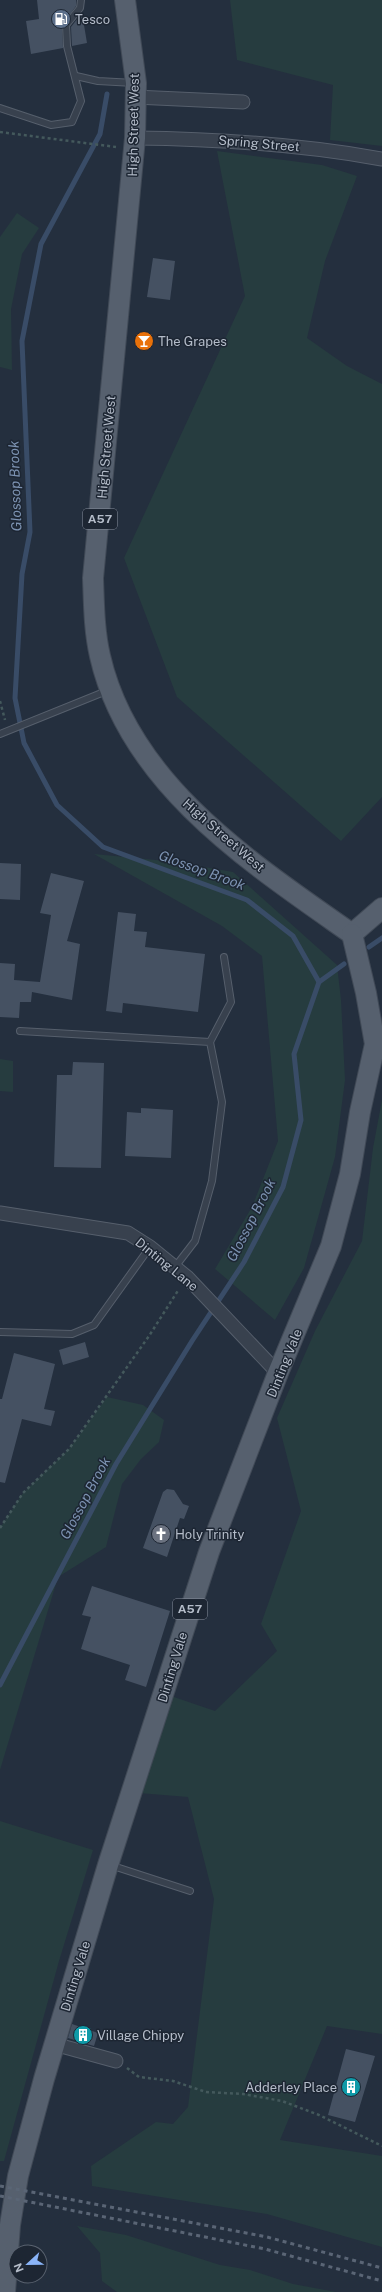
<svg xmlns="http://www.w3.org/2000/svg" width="382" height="2292" font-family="'Public Sans',sans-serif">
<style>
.green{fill:#263c3f}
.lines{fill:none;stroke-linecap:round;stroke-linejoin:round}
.stream{stroke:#394c67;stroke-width:5}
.building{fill:#455162}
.service-casing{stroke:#565f6c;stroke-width:8}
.minor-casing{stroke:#565f6c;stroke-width:15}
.primary-casing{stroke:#414a57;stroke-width:22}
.path{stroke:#44595c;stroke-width:2.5;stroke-dasharray:3 3;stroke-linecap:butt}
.service{stroke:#38414e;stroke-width:6}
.minor{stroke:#38414e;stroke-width:13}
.primary{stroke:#56606e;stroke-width:20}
.rail{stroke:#5a6575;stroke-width:3;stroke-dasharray:4 4;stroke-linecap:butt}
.labels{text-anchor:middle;stroke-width:3;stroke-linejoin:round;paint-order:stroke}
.shield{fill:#1d2633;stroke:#878f9c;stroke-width:1}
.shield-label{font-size:12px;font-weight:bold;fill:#b4bcc9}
.poi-label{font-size:13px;fill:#b4bcc9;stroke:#1d2633;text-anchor:start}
.street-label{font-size:13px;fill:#b4bcc9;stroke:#1d2633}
.water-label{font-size:14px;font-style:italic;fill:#7c92b1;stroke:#1d2633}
</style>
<rect width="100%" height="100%" fill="#242f3e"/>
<g class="green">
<polygon points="230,0 382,0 382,146 330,140 333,85 237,60"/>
<polygon points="217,151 322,165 357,176 325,261 307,338 347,366 382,384 382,797 341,841 177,697 124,558 245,296"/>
<polygon points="17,213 39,228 22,254 11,309 12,370 0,367 0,237"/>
<polygon points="94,854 176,862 233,872 337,965 341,1000 345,1080 335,1157 304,1268 275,1320 215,1269 252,1207 278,1141 262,956 222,926"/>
<polygon points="0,1059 13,1061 13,1092 0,1091"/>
<polygon points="382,1100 382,2034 327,2026 280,2140 382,2156 382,2247 267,2214 92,2186 91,2166 156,2122 173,2124 188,2107 214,1899 188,1797 139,1793 171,1696 215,1711 277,1651 261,1624 301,1511 277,1418 315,1331 362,1241 373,1148"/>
<polygon points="107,1397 143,1405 164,1420 159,1442 141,1459 122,1484 106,1547 58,1577 0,1770 0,1528 23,1493 69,1449"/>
<polygon points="0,1821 93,1850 59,1961 4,2161 0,2161"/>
<polygon points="77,2226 126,2235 220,2265 250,2270 293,2284 336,2292 117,2292 102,2281 100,2253"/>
</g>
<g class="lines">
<g class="stream">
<polyline points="369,947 382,938"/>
<polyline points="319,982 344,964"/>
<polyline points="0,1685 116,1464 192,1341 244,1262 283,1187 301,1120 294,1054 319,982 293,936 247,900 103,847 57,805 24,743 15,698 22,574 30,532 22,341 41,244 100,134 107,94"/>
</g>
</g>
<g class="building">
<polygon points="37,0 76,0 76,6 62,25 63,48 31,54 26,21 39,19"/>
<polygon points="82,13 87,43 72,46 71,27"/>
<polygon points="153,258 175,261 170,300 147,297"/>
<polygon points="0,863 21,864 20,900 0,899"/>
<polygon points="51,873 84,881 67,941 80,944 72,1000 32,992 31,1002 20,1002 19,1018 0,1017 0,963 15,964 14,980 40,982 51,915 40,913"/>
<polygon points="118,912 136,914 134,931 147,932 145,947 205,954 198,1012 123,1003 122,1013 106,1011"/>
<polygon points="73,1062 104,1063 101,1168 54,1167 57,1075 72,1075"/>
<polygon points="141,1108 173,1110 171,1158 125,1156 127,1112 141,1113"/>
<polygon points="85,1342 89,1357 63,1365 59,1350"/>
<polygon points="14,1353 55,1364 44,1409 55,1411 51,1426 22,1419 5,1483 0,1482 0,1399 2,1399"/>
<polygon points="167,1489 174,1490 183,1504 189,1506 184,1519 180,1518 167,1557 143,1548 163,1492"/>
<polygon points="92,1586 170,1611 146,1687 125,1680 130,1665 81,1649 91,1617 82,1615"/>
<polygon points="72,2024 98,2033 94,2046 68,2038"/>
<polygon points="346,2049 375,2056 355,2122 328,2115"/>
</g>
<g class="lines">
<defs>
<g id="service">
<polyline points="76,76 98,81 134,83"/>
<polyline points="0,108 51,125 72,122 81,101 67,46 66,25 80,8 81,0"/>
<polyline points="0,734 109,690"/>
<polyline points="20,1031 210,1042 222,1102 212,1181 195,1241 175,1267"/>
<polyline points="210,1042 231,1002 224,957"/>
<polyline points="0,1332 72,1334 94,1325 150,1247"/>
<polyline points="110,1865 190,1891"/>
</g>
<g id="minor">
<polyline points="135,97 243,102"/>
<path d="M 135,138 C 218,139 300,144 382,159"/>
<polyline points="0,1213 128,1233 150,1247 187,1277 278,1373"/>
<polyline points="54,2044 116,2061"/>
</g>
<g id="primary">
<path d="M 125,0 L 136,83 L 135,138 L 93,578 C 94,604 94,630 100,656 C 129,784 251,863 352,934"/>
<polyline points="352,934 382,908"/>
<polyline points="5,2292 10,2225 18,2176 44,2079 108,1865 209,1552 278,1373 331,1246 350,1174 360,1112 375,1044 366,993 352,934"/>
</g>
</defs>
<use href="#service" class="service-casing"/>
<use href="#minor" class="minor-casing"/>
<use href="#primary" class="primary-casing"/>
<g class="path">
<polyline points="0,132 116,147"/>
<polyline points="0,701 5,720"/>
<polyline points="0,1528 23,1493 69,1449 149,1336 179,1289"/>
<polyline points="127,2068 139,2077 173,2081 206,2092 243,2094 282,2101 319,2115 382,2146"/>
</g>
<use href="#service" class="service"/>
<use href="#minor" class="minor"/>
<use href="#primary" class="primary"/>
<g class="rail">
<polyline points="0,2186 267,2237 382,2268"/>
<polyline points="0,2196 265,2249 382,2281"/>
</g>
</g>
<defs>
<symbol id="fuel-disc" viewBox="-11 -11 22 22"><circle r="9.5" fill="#5c6f8a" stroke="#1d2633"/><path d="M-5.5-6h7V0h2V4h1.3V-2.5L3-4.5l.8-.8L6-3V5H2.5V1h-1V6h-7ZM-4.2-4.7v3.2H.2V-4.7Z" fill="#fff"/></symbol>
<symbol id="bar-disc" viewBox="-11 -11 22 22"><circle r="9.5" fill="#e8710a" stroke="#1d2633"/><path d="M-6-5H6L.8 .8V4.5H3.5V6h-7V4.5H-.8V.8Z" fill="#fff"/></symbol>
<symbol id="church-disc" viewBox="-11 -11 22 22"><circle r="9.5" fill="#6b7280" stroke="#1d2633"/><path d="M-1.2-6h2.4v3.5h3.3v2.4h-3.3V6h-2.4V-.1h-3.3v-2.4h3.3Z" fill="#fff"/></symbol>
<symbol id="building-disc" viewBox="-11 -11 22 22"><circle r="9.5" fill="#0f9aa8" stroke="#1d2633"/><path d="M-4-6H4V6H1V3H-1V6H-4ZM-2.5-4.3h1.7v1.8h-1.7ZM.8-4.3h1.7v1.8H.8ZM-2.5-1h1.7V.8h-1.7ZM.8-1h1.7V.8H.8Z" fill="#fff"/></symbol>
</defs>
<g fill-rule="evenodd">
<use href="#fuel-disc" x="50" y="8" width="22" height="22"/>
<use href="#bar-disc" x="133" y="330" width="22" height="22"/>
<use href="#church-disc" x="150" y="1523" width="22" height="22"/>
<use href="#building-disc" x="72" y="2024" width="22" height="22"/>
<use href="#building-disc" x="340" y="2076" width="22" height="22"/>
</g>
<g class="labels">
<g class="shield">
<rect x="83" y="509" width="34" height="20" rx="3"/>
<rect x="173" y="1599" width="34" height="20" rx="3"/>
</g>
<g class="shield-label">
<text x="100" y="523">A57</text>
<text x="190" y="1613">A57</text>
</g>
<g class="poi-label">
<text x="75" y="24">Tesco</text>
<text x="158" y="346">The Grapes</text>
<text x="175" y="1539">Holy Trinity</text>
<text x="97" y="2040">Village Chippy</text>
<text x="337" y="2092" text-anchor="end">Adderley Place</text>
</g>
<g class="street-label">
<text transform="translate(133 125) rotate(-89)" y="5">High Street West</text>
<text transform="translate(259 143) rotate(5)" y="5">Spring Street</text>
<text transform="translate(106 447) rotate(-85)" y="5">High Street West</text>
<text transform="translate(224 835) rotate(41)" y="5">High Street West</text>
<text transform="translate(167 1264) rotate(39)" y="5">Dinting Lane</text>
<text transform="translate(284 1363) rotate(-68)" y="5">Dinting Vale</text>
<text transform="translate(172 1667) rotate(-73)" y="5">Dinting Vale</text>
<text transform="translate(75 1976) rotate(-73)" y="5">Dinting Vale</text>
</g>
<g class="water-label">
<text transform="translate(15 486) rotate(-92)" y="5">Glossop Brook</text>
<text transform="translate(202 870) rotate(20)" y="5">Glossop Brook</text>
<text transform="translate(251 1220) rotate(-63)" y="5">Glossop Brook</text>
<text transform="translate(85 1498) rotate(-62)" y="5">Glossop Brook</text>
</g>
</g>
<g transform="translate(28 2264) rotate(248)"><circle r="19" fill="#1d2633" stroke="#59626f"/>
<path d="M0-3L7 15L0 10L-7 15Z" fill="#8ab4f8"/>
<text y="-6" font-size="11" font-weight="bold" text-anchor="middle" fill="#b4bcc9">N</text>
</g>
</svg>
